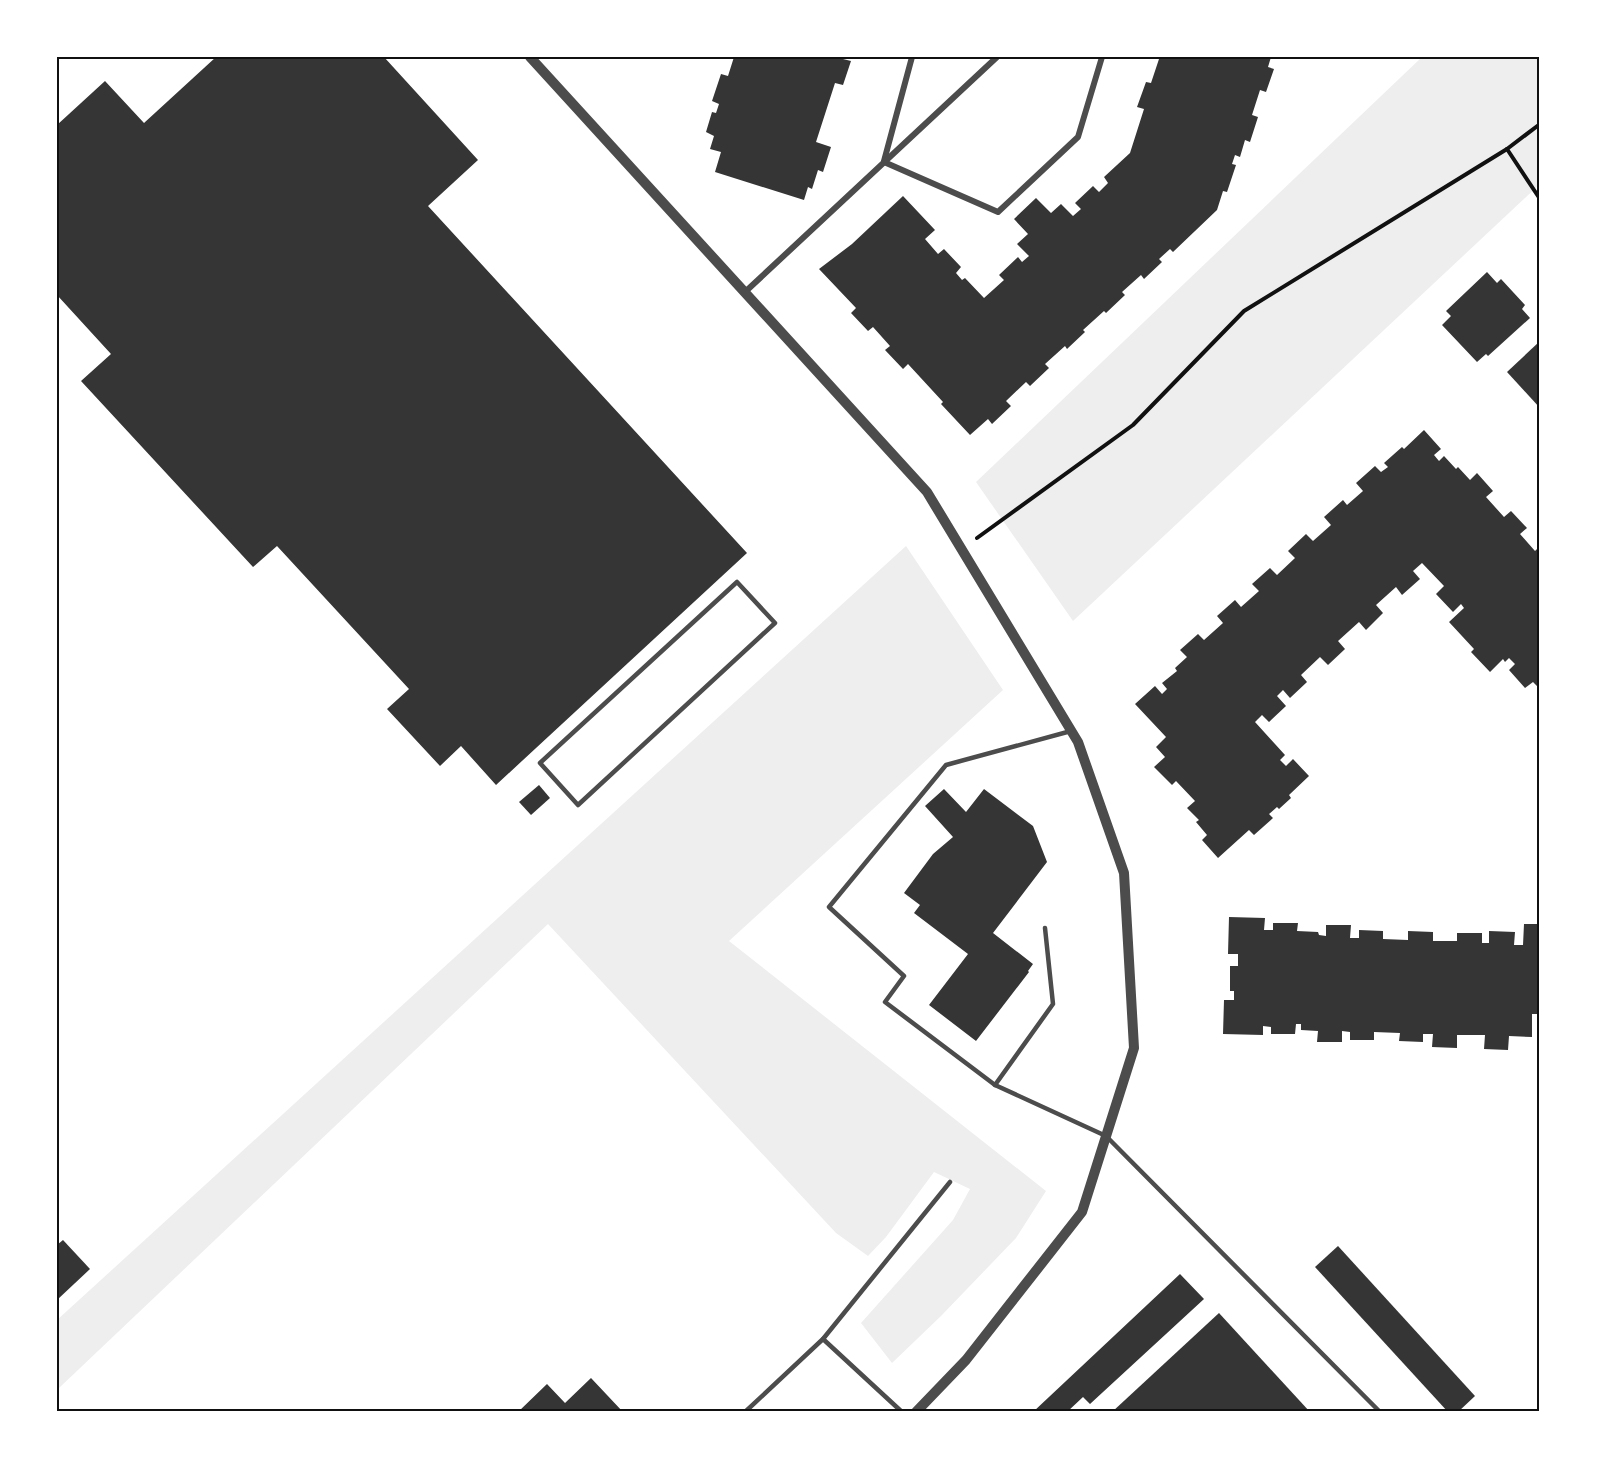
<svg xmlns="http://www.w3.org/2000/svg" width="1597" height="1469" font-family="'Times New Roman',serif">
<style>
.green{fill:#eee}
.building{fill:#353535}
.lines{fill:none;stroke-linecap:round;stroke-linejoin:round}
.path{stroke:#111;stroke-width:4}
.service{stroke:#4c4c4c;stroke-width:4.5}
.minor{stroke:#4c4c4c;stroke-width:6}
.tertiary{stroke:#4c4c4c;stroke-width:10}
.neatline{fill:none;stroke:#111;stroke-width:2}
</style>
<rect width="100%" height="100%" fill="#fff"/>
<g class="green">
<polygon points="1422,57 1540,57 1540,184 1073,621 976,482"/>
<polygon points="906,546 1003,690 729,941 1046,1191 1016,1238 941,1316 892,1363 861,1323 953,1220 970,1189 934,1172 886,1237 868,1256 836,1233 548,924 59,1388 57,1386 57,1320"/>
</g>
<g class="building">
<polygon points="216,57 384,57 478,160 428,206 747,553 496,785 461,746 440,766 387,709 409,689 277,546 253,567 81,381 111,354 57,295 57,125 105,81 144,123"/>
<polygon points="734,57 844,57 843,59 851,61 843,85 835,83 816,142 831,147 823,172 818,170 812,189 808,187 804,200 715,172 721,152 710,149 714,136 706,132 712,112 716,113 719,104 712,101 721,74 728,76"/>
<polygon points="1154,57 1271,57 1268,67 1274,69 1266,92 1260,90 1252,115 1258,117 1250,142 1245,140 1240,157 1235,155 1232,164 1236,165 1227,192 1223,191 1217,210 1173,252 1170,249 1159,259 1162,262 1144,279 1141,275 1122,292 1125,295 1106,313 1104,311 1083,330 1085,332 1067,349 1065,346 1045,364 1049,368 1030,386 1026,382 1006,401 1011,406 992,424 988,419 970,435 941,404 943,402 908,364 903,369 885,350 890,346 873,327 868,331 851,313 856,308 819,269 852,244 903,196 935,230 925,239 938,254 944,249 961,267 956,273 962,280 965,278 984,298 1004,280 999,275 1018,257 1022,262 1029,256 1017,244 1028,234 1014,219 1036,198 1051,213 1061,204 1073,216 1081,209 1075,203 1093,186 1099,192 1108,183 1104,177 1130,153 1144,109 1137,107 1146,82 1151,83 1159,59"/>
<polygon points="1487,272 1497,283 1501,279 1525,305 1522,309 1530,318 1488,356 1486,354 1477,362 1442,325 1451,316 1446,311"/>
<polygon points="1540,341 1540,408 1507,372"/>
<polygon points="1424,430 1441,449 1434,455 1439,461 1444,456 1456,469 1458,467 1470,480 1477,473 1493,491 1486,497 1504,517 1511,511 1527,528 1520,534 1535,551 1540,546 1540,695 1537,692 1540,689 1533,682 1525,688 1509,670 1515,664 1509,658 1505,662 1503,659 1490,672 1471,652 1474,649 1449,622 1464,608 1461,604 1453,612 1436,594 1444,586 1422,563 1413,571 1420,579 1402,595 1396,587 1376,605 1383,613 1366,630 1359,622 1338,641 1345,649 1328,665 1320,657 1301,675 1307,682 1290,698 1283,690 1277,696 1286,706 1269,722 1262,715 1255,722 1285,755 1280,760 1286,766 1293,759 1309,776 1289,795 1291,798 1279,809 1277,807 1269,814 1273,818 1254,835 1249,830 1218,858 1202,840 1207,835 1196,822 1199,820 1187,808 1195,801 1176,781 1172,785 1154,767 1165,757 1156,747 1166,737 1135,704 1155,686 1162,694 1167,689 1162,683 1177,671 1175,668 1187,657 1180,650 1198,634 1204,640 1223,623 1217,616 1235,600 1241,607 1259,591 1252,584 1270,568 1277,575 1295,558 1288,551 1306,534 1313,541 1331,525 1324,517 1343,500 1347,505 1363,491 1356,483 1375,466 1381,472 1388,467 1384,463 1402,447 1404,449"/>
<polygon points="539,785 550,798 531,815 519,802"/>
<polygon points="944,789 966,812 984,789 1033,826 1047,862 993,933 1033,964 1028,971 1029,972 976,1041 929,1005 968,954 914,913 920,905 904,893 933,854 953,837 925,806"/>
<polygon points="1229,917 1265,918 1264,930 1273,930 1273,923 1298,923 1297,931 1318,932 1319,935 1326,936 1326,925 1351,925 1350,938 1359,938 1359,930 1383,931 1383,939 1408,940 1408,931 1433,932 1433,941 1457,941 1457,933 1482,933 1482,943 1489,943 1489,931 1515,932 1514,945 1523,945 1524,924 1540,924 1540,1014 1532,1014 1532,1037 1509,1036 1508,1050 1484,1049 1485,1035 1457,1035 1457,1048 1432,1047 1433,1034 1423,1034 1423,1042 1399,1041 1400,1033 1374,1032 1374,1040 1350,1040 1350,1032 1342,1031 1342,1042 1317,1042 1318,1031 1301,1030 1301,1024 1296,1024 1295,1034 1271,1034 1271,1027 1263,1026 1263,1035 1223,1034 1224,1000 1234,1000 1234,991 1230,991 1230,966 1238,966 1238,954 1228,954"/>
<polygon points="63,1240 90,1269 57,1300 57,1245"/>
<polygon points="1338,1246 1475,1396 1458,1412 1448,1412 1315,1267"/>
<polygon points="1180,1274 1204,1299 1090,1404 1083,1397 1067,1412 1033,1412"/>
<polygon points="1219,1313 1310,1412 1112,1412"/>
<polygon points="591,1378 623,1412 518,1412 547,1384 565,1403"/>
</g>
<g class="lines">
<g class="path">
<polyline points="1507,149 1540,199"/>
<polyline points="977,538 1133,425 1244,311 1507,149 1540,124"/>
</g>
<g class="service">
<polygon points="737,582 775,623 578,805 540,763"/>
<polyline points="1071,731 946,765 829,907 904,976 885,1002 995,1085 1106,1136 1380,1412"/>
<polyline points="995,1085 1053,1004 1045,928"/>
<polyline points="823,1339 902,1412"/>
<polyline points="745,1412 823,1339 950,1182"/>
</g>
<g class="minor">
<polyline points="884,161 912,57"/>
<polyline points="884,162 998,212 1078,137 1102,57"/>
<polyline points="745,292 997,57"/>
</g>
<polyline class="tertiary" points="530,57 927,492 1078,742 1124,873 1134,1048 1082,1212 966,1360 916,1412"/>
</g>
<rect width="1597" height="1469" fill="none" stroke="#ffffff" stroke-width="117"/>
<rect x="58" y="58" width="1480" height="1352" class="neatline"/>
</svg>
